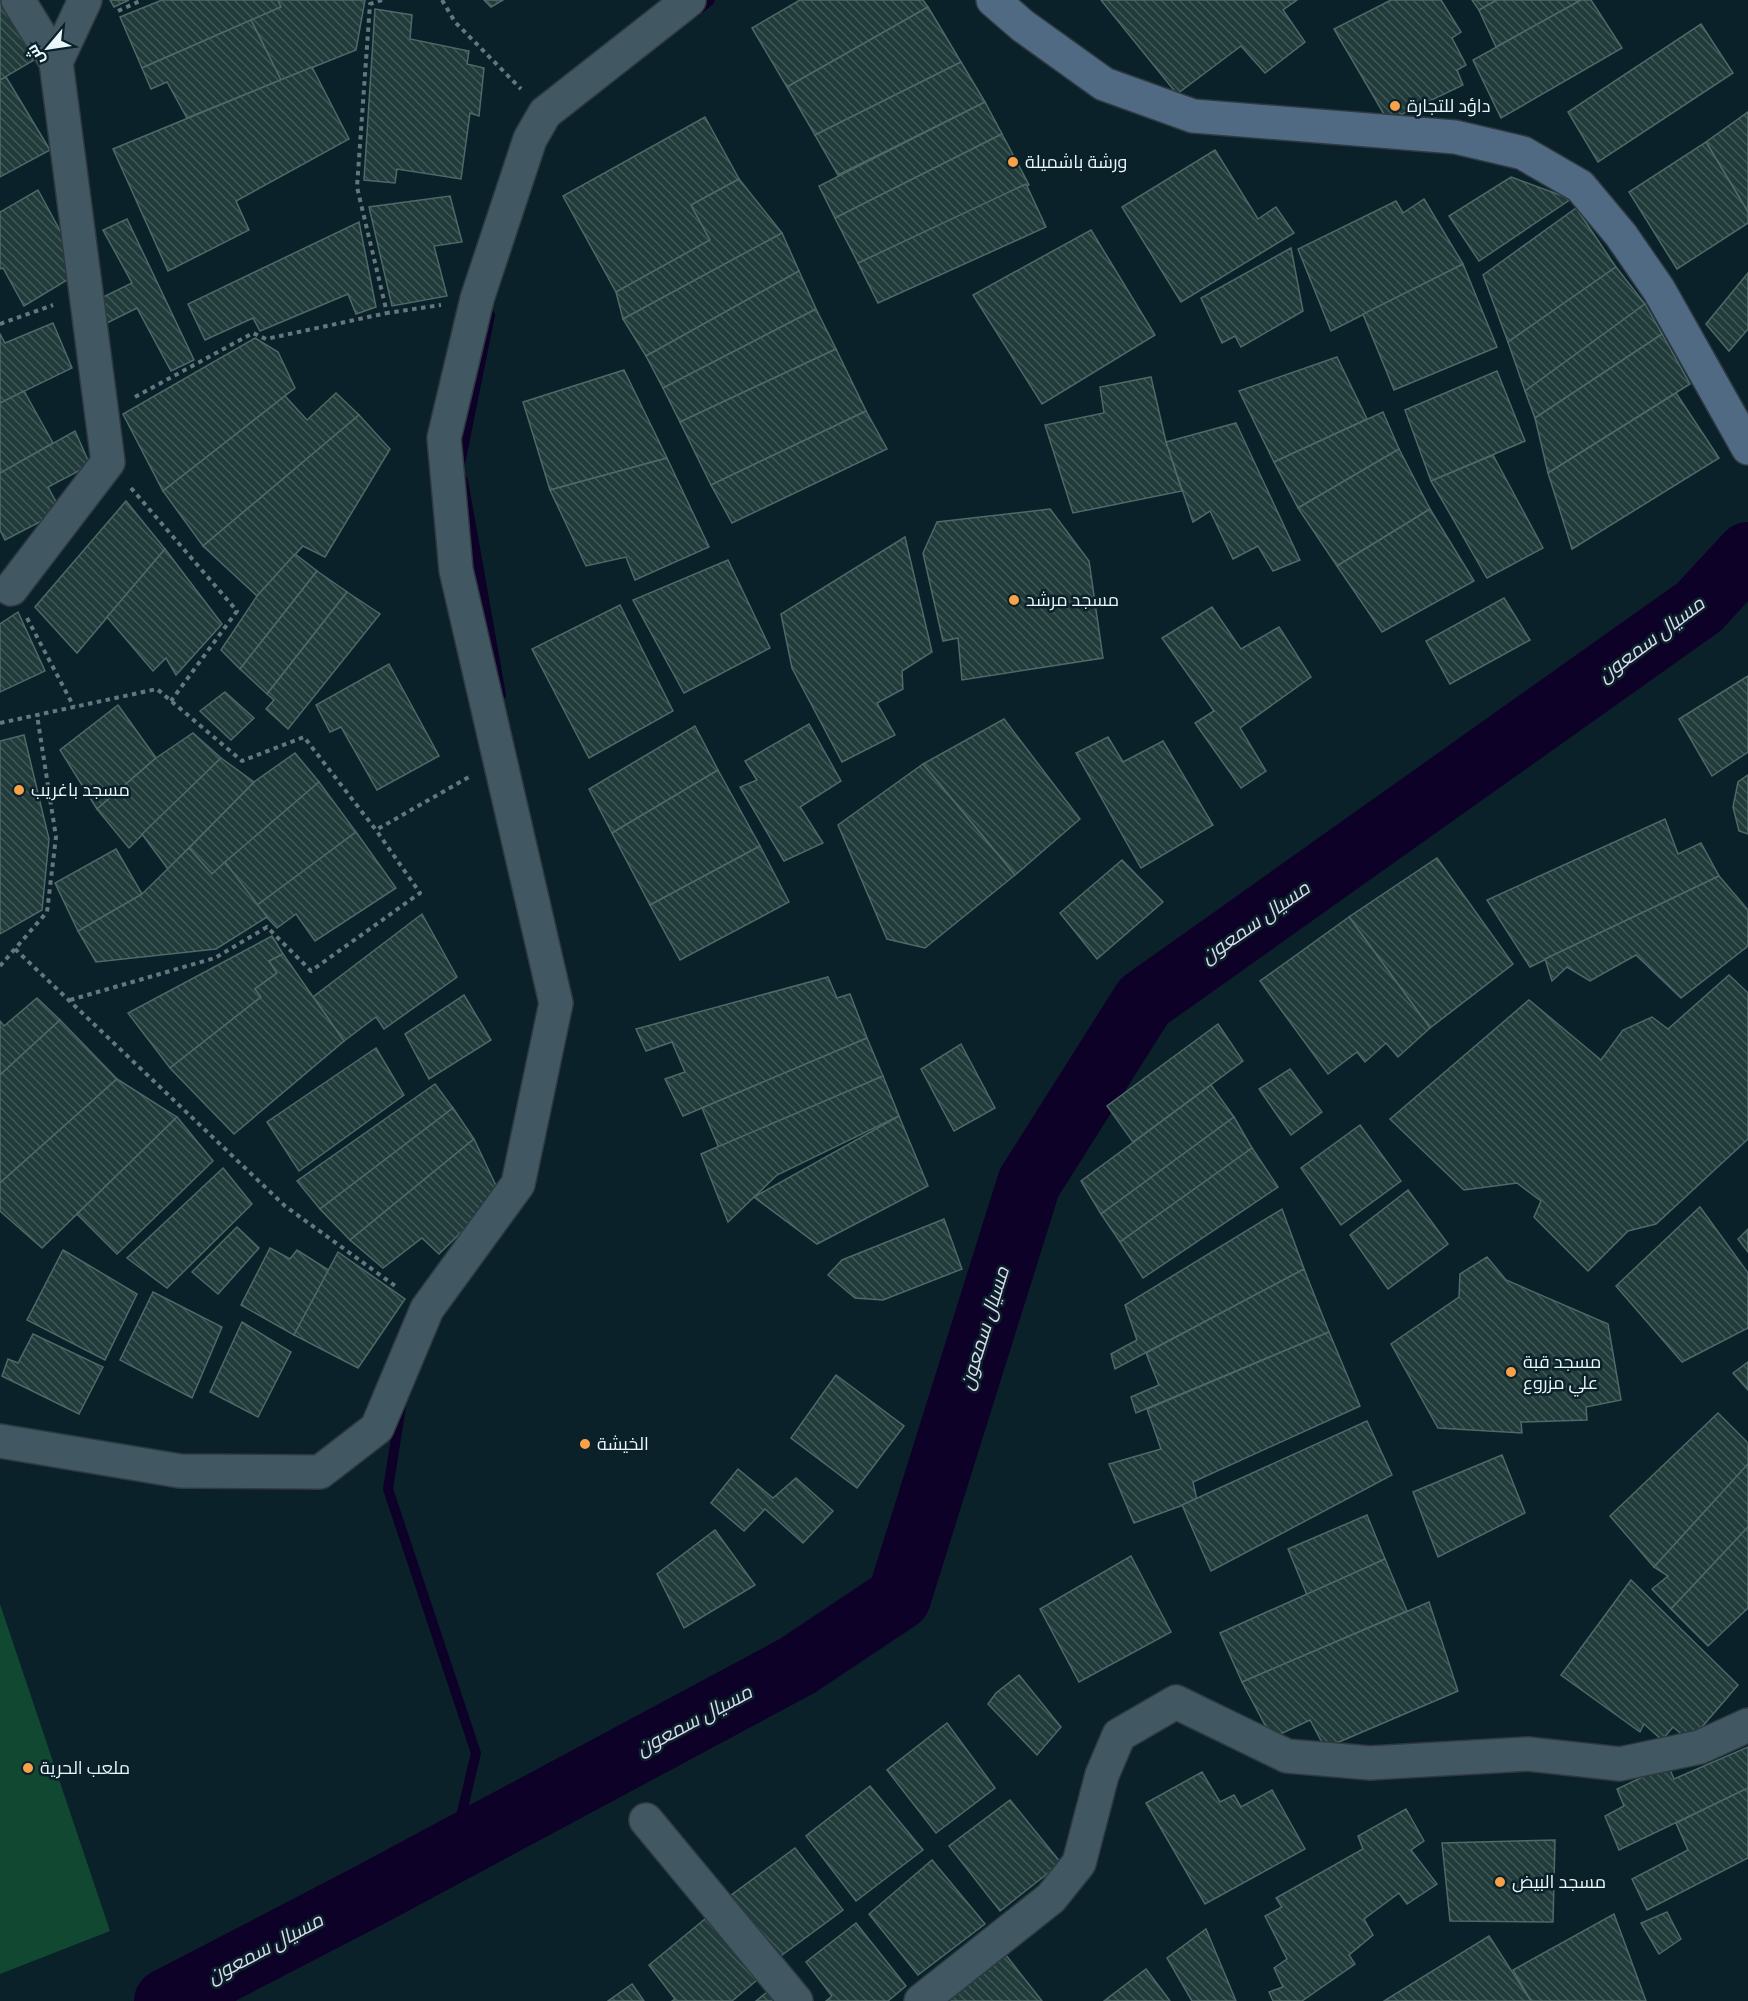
<svg xmlns="http://www.w3.org/2000/svg" width="1748" height="2001" font-family="'Roboto Condensed',Cairo,sans-serif">
<style>
.pitch{fill:#114831}
.lines{fill:none;stroke-linecap:round;stroke-linejoin:round}
.stream{stroke:#0e0128;stroke-width:10}
.river{stroke:#0e0128;stroke-width:64}
.building{fill:url(#building-back-hatch);stroke:#4d6968;stroke-width:1.5}
.minor-casing{stroke:#2f3941;stroke-width:36}
.secondary-casing{stroke:#2f3941;stroke-width:36}
.path{stroke:#64777e;stroke-width:4;stroke-dasharray:4.5 4.5;stroke-linecap:butt}
.minor{stroke:#415862;stroke-width:33}
.secondary{stroke:#4f6a82;stroke-width:33}
.poi-dot{fill:#f7a149;stroke:#0b2129;stroke-width:2}
.labels{text-anchor:middle;stroke-width:5;stroke-linejoin:round;paint-order:stroke}
.poi-label{font-size:18px;fill:#eaf7fd;stroke:#0b2129;text-anchor:start}
.water-label{font-size:20px;font-style:italic;fill:#dbd8ef;stroke:#0b2129}
</style>
<defs>
<pattern id="building-back-hatch" width="6" height="6" patternUnits="userSpaceOnUse" patternTransform="scale(1.5)"><rect width="6" height="6" fill="#203b3a"/><path d="M-1 5l2 2M0 0l6 6M5-1l2 2" fill="none" stroke="#415857"/></pattern>
</defs>
<rect width="100%" height="100%" fill="#0b2129"/>
<polygon class="pitch" points="0,1604 110,1931 0,1974"/>
<g class="lines">
<g class="stream">
<polyline points="694,13 710,0"/>
<polyline points="460,464 490,315"/>
<polyline points="463,480 501,695"/>
<polyline points="401,1406 388,1489 476,1753 453,1850"/>
</g>
<polyline class="river" points="166,2001 370,1895 797,1666 899,1598 1029,1183 1144,1001 1699,607 1748,554"/>
</g>
<g class="building">
<polygon points="0,0 34,60 0,80"/>
<polygon points="110,0 129,0 114,7"/>
<polygon points="162,0 278,0 281,7 142,68 120,17"/>
<polygon points="278,0 365,0 356,50 281,80 251,20 281,7"/>
<polygon points="484,0 503,0 491,7"/>
<polygon points="800,0 923,0 928,7 787,87 752,28"/>
<polygon points="1101,0 1297,0 1283,10 1305,42 1265,73 1241,46 1177,94"/>
<polygon points="1391,0 1441,0 1461,32 1452,38 1466,65 1457,70 1463,85 1388,121 1334,29"/>
<polygon points="1472,0 1497,0 1479,10"/>
<polygon points="1497,0 1581,0 1496,47 1479,10"/>
<polygon points="1581,0 1591,0 1622,48 1501,118 1473,60"/>
<polygon points="928,7 961,62 815,135 787,87"/>
<polygon points="375,9 412,15 410,39 469,51 467,64 484,68 479,116 470,113 461,179 397,169 395,183 364,180"/>
<polygon points="251,20 281,80 187,118 167,82 151,89 142,68"/>
<polygon points="1701,24 1733,73 1598,162 1568,112"/>
<polygon points="961,62 985,102 838,175 815,135"/>
<polygon points="312,67 349,139 236,201 249,230 168,271 113,149"/>
<polygon points="6,77 50,150 0,177 0,80"/>
<polygon points="985,102 1002,134 835,218 819,186"/>
<polygon points="1748,112 1748,212 1706,142"/>
<polygon points="705,117 739,179 691,205 710,240 616,292 563,196"/>
<polygon points="1002,134 1029,185 858,263 835,218"/>
<polygon points="1706,142 1748,212 1748,223 1677,269 1629,192"/>
<polygon points="1215,150 1258,219 1276,207 1294,233 1181,302 1122,207"/>
<polygon points="1511,177 1571,199 1479,261 1449,216"/>
<polygon points="739,179 782,233 623,319 616,292 710,240 691,205"/>
<polygon points="1026,184 1046,227 878,303 858,263"/>
<polygon points="38,190 82,271 24,306 3,268 0,269 0,212"/>
<polygon points="450,196 462,242 434,246 447,296 392,306 369,207"/>
<polygon points="1424,199 1463,264 1331,331 1298,249 1396,201 1403,213"/>
<polygon points="1576,208 1616,267 1508,342 1483,275"/>
<polygon points="127,219 194,360 171,371 137,308 107,323 97,300 132,283 103,230"/>
<polygon points="359,222 376,307 356,314 348,294 260,331 253,318 205,340 188,304"/>
<polygon points="1091,230 1155,335 1042,404 973,295"/>
<polygon points="782,233 799,271 646,356 623,319"/>
<polygon points="1291,248 1303,311 1241,347 1235,336 1222,343 1201,298"/>
<polygon points="1463,264 1497,347 1394,390 1363,314"/>
<polygon points="1616,267 1645,304 1525,391 1508,342"/>
<polygon points="799,271 816,309 663,388 646,356"/>
<polygon points="1748,273 1748,329 1729,351 1706,324"/>
<polygon points="1645,304 1662,334 1535,418 1525,391"/>
<polygon points="816,309 836,349 680,422 663,388"/>
<polygon points="53,323 72,368 0,403 0,334 5,343"/>
<polygon points="1662,334 1690,384 1548,473 1535,418"/>
<polygon points="255,338 278,352 295,388 163,491 123,414"/>
<polygon points="836,349 866,411 711,485 680,422"/>
<polygon points="1337,357 1367,419 1274,462 1239,391"/>
<polygon points="624,370 667,458 550,490 523,402"/>
<polygon points="1497,371 1525,441 1431,481 1405,410"/>
<polygon points="1151,377 1166,442 1182,491 1073,513 1045,425 1104,413 1100,387"/>
<polygon points="24,391 53,443 0,473 0,403"/>
<polygon points="336,393 359,415 203,546 163,491 285,396 307,420"/>
<polygon points="1676,393 1719,458 1572,549 1548,473"/>
<polygon points="866,411 887,449 732,523 711,485"/>
<polygon points="1383,412 1399,449 1298,508 1274,462"/>
<polygon points="359,415 390,449 325,557 303,546 257,596 203,546"/>
<polygon points="1236,423 1300,560 1273,571 1258,546 1233,559 1210,511 1193,522 1166,442"/>
<polygon points="75,431 90,465 48,487 61,511 5,540 0,530 0,473"/>
<polygon points="1399,449 1430,509 1337,566 1298,508"/>
<polygon points="1493,455 1543,548 1487,578 1431,481"/>
<polygon points="667,458 709,547 635,580 626,557 586,566 550,490"/>
<polygon points="126,501 165,549 77,653 35,607"/>
<polygon points="1050,509 1089,561 1103,658 962,680 958,638 943,641 923,553 937,522"/>
<polygon points="1430,509 1474,581 1382,632 1337,566"/>
<polygon points="905,537 932,652 902,671 903,689 877,703 895,735 842,762 792,668 781,614"/>
<polygon points="165,549 222,624 176,675 166,658 153,671 107,617"/>
<polygon points="295,554 317,571 240,669 221,650 257,596"/>
<polygon points="728,560 770,648 684,693 633,600"/>
<polygon points="317,571 347,592 267,694 240,669"/>
<polygon points="347,592 380,614 288,729 266,709 274,700 267,694"/>
<polygon points="1504,598 1530,640 1450,684 1426,641"/>
<polygon points="620,605 673,711 589,758 532,649"/>
<polygon points="1212,607 1241,649 1279,627 1311,677 1240,728 1266,771 1241,788 1195,723 1214,711 1162,638"/>
<polygon points="18,612 45,671 0,692 0,624"/>
<polygon points="389,664 439,756 377,790 341,727 330,732 316,705"/>
<polygon points="1748,676 1748,752 1712,776 1679,719"/>
<polygon points="225,692 254,718 231,740 200,711"/>
<polygon points="118,705 156,758 97,809 60,750"/>
<polygon points="1004,719 1080,819 1015,875 923,764"/>
<polygon points="809,724 841,781 800,807 823,843 784,861 740,787 757,780 745,761"/>
<polygon points="695,726 718,770 612,833 589,789"/>
<polygon points="193,733 221,758 129,848 97,809 156,758"/>
<polygon points="24,735 49,839 42,910 0,934 0,741"/>
<polygon points="1108,737 1123,762 1163,741 1213,825 1141,868 1076,753"/>
<polygon points="295,753 319,782 212,874 189,848 254,782"/>
<polygon points="221,758 254,782 168,869 142,834"/>
<polygon points="923,764 1015,875 925,948 887,939 838,825"/>
<polygon points="718,770 760,846 650,905 612,833"/>
<polygon points="1748,775 1748,834 1739,831 1733,807 1738,782"/>
<polygon points="319,782 356,832 256,906 225,862"/>
<polygon points="1665,819 1678,854 1701,843 1719,876 1530,967 1487,900"/>
<polygon points="356,832 396,888 315,941 296,914 277,928 256,906"/>
<polygon points="760,846 789,902 680,960 650,905"/>
<polygon points="189,848 212,874 225,862 267,917 216,949 96,962 78,931 142,894"/>
<polygon points="116,849 142,894 78,931 55,883"/>
<polygon points="1437,858 1513,964 1430,1028 1349,917"/>
<polygon points="1122,860 1163,902 1097,959 1060,913"/>
<polygon points="1719,876 1748,910 1748,946 1681,998 1636,955 1590,981 1567,967 1552,981 1545,959"/>
<polygon points="422,914 457,977 384,1029 376,1017 344,1041 313,997"/>
<polygon points="1349,917 1430,1028 1398,1057 1386,1043 1365,1062 1357,1052 1328,1074 1260,981"/>
<polygon points="272,936 283,954 269,961 277,973 255,989 261,997 170,1068 128,1013"/>
<polygon points="283,954 344,1041 234,1134 170,1068 261,997 255,989 277,973 269,961"/>
<polygon points="1729,975 1748,993 1748,1139 1656,1224 1628,1231 1588,1271 1534,1217 1541,1201 1517,1183 1464,1190 1390,1119 1529,1000 1601,1060 1623,1030 1652,1017 1668,1029"/>
<polygon points="828,977 837,998 850,994 867,1038 683,1116 665,1079 685,1072 672,1042 646,1051 636,1029"/>
<polygon points="464,995 491,1040 429,1079 405,1034"/>
<polygon points="37,998 60,1020 0,1075 0,1021 4,1026"/>
<polygon points="60,1020 117,1079 0,1183 0,1075"/>
<polygon points="1218,1024 1243,1061 1133,1142 1107,1106"/>
<polygon points="867,1038 883,1076 719,1148 702,1108"/>
<polygon points="961,1044 995,1108 954,1131 921,1069"/>
<polygon points="376,1048 404,1095 299,1171 267,1122"/>
<polygon points="1290,1069 1322,1112 1291,1135 1259,1089"/>
<polygon points="883,1076 899,1116 777,1175 728,1222 701,1154"/>
<polygon points="117,1079 177,1117 42,1248 0,1211 0,1183"/>
<polygon points="435,1084 453,1108 320,1209 297,1181"/>
<polygon points="1211,1085 1234,1117 1101,1214 1081,1181"/>
<polygon points="453,1108 474,1139 350,1240 320,1209"/>
<polygon points="899,1116 928,1186 817,1244 754,1197"/>
<polygon points="177,1117 213,1161 117,1254 77,1214"/>
<polygon points="1234,1117 1252,1148 1120,1242 1101,1214"/>
<polygon points="1360,1125 1401,1181 1341,1225 1301,1168"/>
<polygon points="474,1139 500,1194 439,1254 422,1238 383,1268 350,1240"/>
<polygon points="1252,1148 1278,1187 1143,1278 1120,1242"/>
<polygon points="223,1168 252,1204 167,1288 127,1258"/>
<polygon points="1408,1190 1448,1244 1388,1289 1350,1235"/>
<polygon points="1700,1207 1748,1273 1748,1328 1682,1362 1616,1286"/>
<polygon points="1282,1209 1304,1269 1115,1369 1111,1354 1137,1340 1125,1305"/>
<polygon points="944,1219 962,1269 883,1300 855,1298 828,1275 842,1260"/>
<polygon points="237,1227 259,1248 218,1294 192,1272"/>
<polygon points="1748,1229 1748,1252 1738,1239"/>
<polygon points="270,1248 290,1259 297,1250 330,1271 294,1335 241,1305"/>
<polygon points="63,1250 137,1294 105,1360 27,1320"/>
<polygon points="338,1252 405,1299 358,1368 294,1335"/>
<polygon points="1487,1257 1506,1280 1608,1324 1621,1400 1586,1407 1587,1420 1521,1422 1522,1433 1438,1428 1391,1344 1459,1297 1460,1274"/>
<polygon points="1304,1269 1329,1332 1136,1413 1131,1397 1159,1385 1146,1353"/>
<polygon points="153,1292 222,1327 192,1398 120,1360"/>
<polygon points="242,1322 291,1352 258,1417 210,1392"/>
<polygon points="1329,1332 1360,1406 1193,1482 1197,1500 1134,1523 1109,1464 1161,1449 1147,1409"/>
<polygon points="33,1334 103,1367 79,1414 2,1376 8,1359 18,1363"/>
<polygon points="1748,1362 1748,1390 1733,1373"/>
<polygon points="836,1375 904,1426 857,1488 791,1438"/>
<polygon points="1718,1413 1748,1443 1748,1464 1654,1567 1610,1516"/>
<polygon points="1367,1421 1392,1475 1211,1571 1182,1505"/>
<polygon points="1502,1455 1525,1513 1438,1557 1413,1492"/>
<polygon points="1748,1464 1748,1527 1671,1609 1652,1589 1668,1576 1654,1567"/>
<polygon points="738,1469 773,1498 796,1478 833,1511 803,1543 765,1509 744,1531 711,1503"/>
<polygon points="1367,1515 1385,1559 1307,1595 1288,1549"/>
<polygon points="1748,1527 1748,1608 1708,1646 1671,1609"/>
<polygon points="715,1530 755,1585 684,1628 657,1574"/>
<polygon points="1131,1556 1171,1632 1079,1682 1040,1609"/>
<polygon points="1385,1559 1407,1611 1242,1682 1220,1633"/>
<polygon points="1631,1580 1738,1685 1690,1741 1673,1727 1662,1740 1644,1724 1640,1732 1561,1675"/>
<polygon points="1429,1602 1458,1691 1325,1748 1310,1720 1272,1738 1242,1682"/>
<polygon points="1019,1675 1061,1727 1037,1755 988,1704 996,1693"/>
<polygon points="947,1723 995,1788 936,1833 887,1770"/>
<polygon points="1748,1747 1748,1788 1619,1850 1605,1816 1624,1806 1617,1789 1668,1765 1674,1779"/>
<polygon points="1202,1772 1220,1802 1234,1795 1241,1807 1272,1790 1305,1849 1205,1904 1146,1803"/>
<polygon points="870,1786 923,1850 856,1901 806,1836"/>
<polygon points="1748,1788 1748,1858 1647,1910 1632,1879 1688,1850 1676,1823"/>
<polygon points="1010,1800 1061,1863 1000,1911 949,1846"/>
<polygon points="1406,1809 1424,1841 1411,1850 1437,1884 1407,1904 1399,1893 1364,1919 1373,1935 1349,1955 1355,1964 1302,2001 1273,2001 1269,1992 1283,1987 1274,1968 1287,1959 1265,1916 1282,1907 1276,1898 1363,1849 1358,1836"/>
<polygon points="1555,1840 1553,1922 1450,1921 1442,1843"/>
<polygon points="795,1848 843,1910 778,1958 730,1896"/>
<polygon points="932,1860 985,1924 918,1975 869,1914"/>
<polygon points="1667,1912 1681,1939 1659,1954 1641,1923"/>
<polygon points="711,1914 762,1976 732,2001 672,2001 675,1999 649,1965"/>
<polygon points="1614,1914 1646,2001 1531,2001 1513,1970"/>
<polygon points="856,1923 906,1986 888,2001 826,2001 832,1996 806,1962"/>
<polygon points="1206,1929 1236,2001 1192,2001 1167,1958"/>
<polygon points="1489,1936 1531,2001 1384,2001"/>
<polygon points="1005,1954 1042,2001 948,2001"/>
<polygon points="1146,1969 1170,2001 1104,2001"/>
<polygon points="632,1984 644,2001 608,2001"/>
<polygon points="772,1988 783,2001 756,2001"/>
</g>
<g class="lines">
<defs>
<g id="minor">
<polyline points="18,0 56,62"/>
<polyline points="11,589 108,462 56,62 85,0"/>
<polyline points="0,1441 180,1471 320,1472 377,1428 427,1309 518,1184 556,1003 456,570 444,438 477,299 530,139 545,113 689,0"/>
<polyline points="646,1820 796,2001"/>
<polyline points="921,2001 1051,1898 1079,1863 1102,1775 1119,1735 1176,1702 1287,1756 1370,1763 1528,1754 1620,1764 1700,1747 1748,1725"/>
</g>
<polyline id="secondary" points="993,0 1023,26 1104,84 1193,116 1455,137 1523,153 1580,186 1621,235 1659,290 1748,448"/>
</defs>
<use href="#minor" class="minor-casing"/>
<use href="#secondary" class="secondary-casing"/>
<g class="path">
<polyline points="382,0 370,4 357,187 387,313 441,305"/>
<polyline points="442,0 455,22 521,89"/>
<polyline points="118,11 142,0"/>
<polyline points="0,324 53,305"/>
<polyline points="135,397 253,333 266,339 387,313"/>
<polyline points="131,488 237,611 171,701"/>
<polyline points="27,618 74,707"/>
<polyline points="0,723 157,689 242,761 304,737 376,830 469,777"/>
<polyline points="15,949 285,1206 398,1288"/>
<polyline points="0,966 47,912 56,837 37,715"/>
<polyline points="70,1000 215,958 267,927 311,971 420,893 376,830"/>
</g>
<use href="#minor" class="minor"/>
<use href="#secondary" class="secondary"/>
</g>
<g class="poi-dot">
<circle cx="1395" cy="106" r="6"/>
<circle cx="1013" cy="162" r="6"/>
<circle cx="1014" cy="600" r="6"/>
<circle cx="19" cy="790" r="6"/>
<circle cx="1511" cy="1372" r="6"/>
<circle cx="585" cy="1444" r="6"/>
<circle cx="28" cy="1768" r="6"/>
<circle cx="1500" cy="1882" r="6"/>
</g>
<g class="labels">
<g class="poi-label">
<text x="1407" y="112">داؤد للتجارة</text>
<text x="1025" y="168">ورشة باشميلة</text>
<text x="1026" y="606">مسجد مرشد</text>
<text x="31" y="796">مسجد باغريب</text>
<text x="1523" y="1368">مسجد قبة<tspan x="1523" dy="21">علي مزروع</tspan></text>
<text x="597" y="1450">الخيشة</text>
<text x="40" y="1774">ملعب الحرية</text>
<text x="1512" y="1888">مسجد البيض</text>
</g>
<g class="water-label">
<text transform="translate(1651 639) rotate(-37)" y="7">مسيال سمعون</text>
<text transform="translate(1255 922) rotate(-35)" y="7">مسيال سمعون</text>
<text transform="translate(984 1328) rotate(-73)" y="7">مسيال سمعون</text>
<text transform="translate(694 1720) rotate(-28)" y="7">مسيال سمعون</text>
<text transform="translate(265 1948) rotate(-28)" y="7">مسيال سمعون</text>
</g>
</g>
<g transform="translate(48 48) rotate(241)" stroke="#0b2129" stroke-width="4.5" paint-order="stroke">
<path d="M0-4.5L10 22L0 15L-10 22Z" fill="#eaf7fd"/>
<text y="-9" font-size="16" font-weight="bold" text-anchor="middle" fill="#eaf7fd">ش</text>
</g>
</svg>
